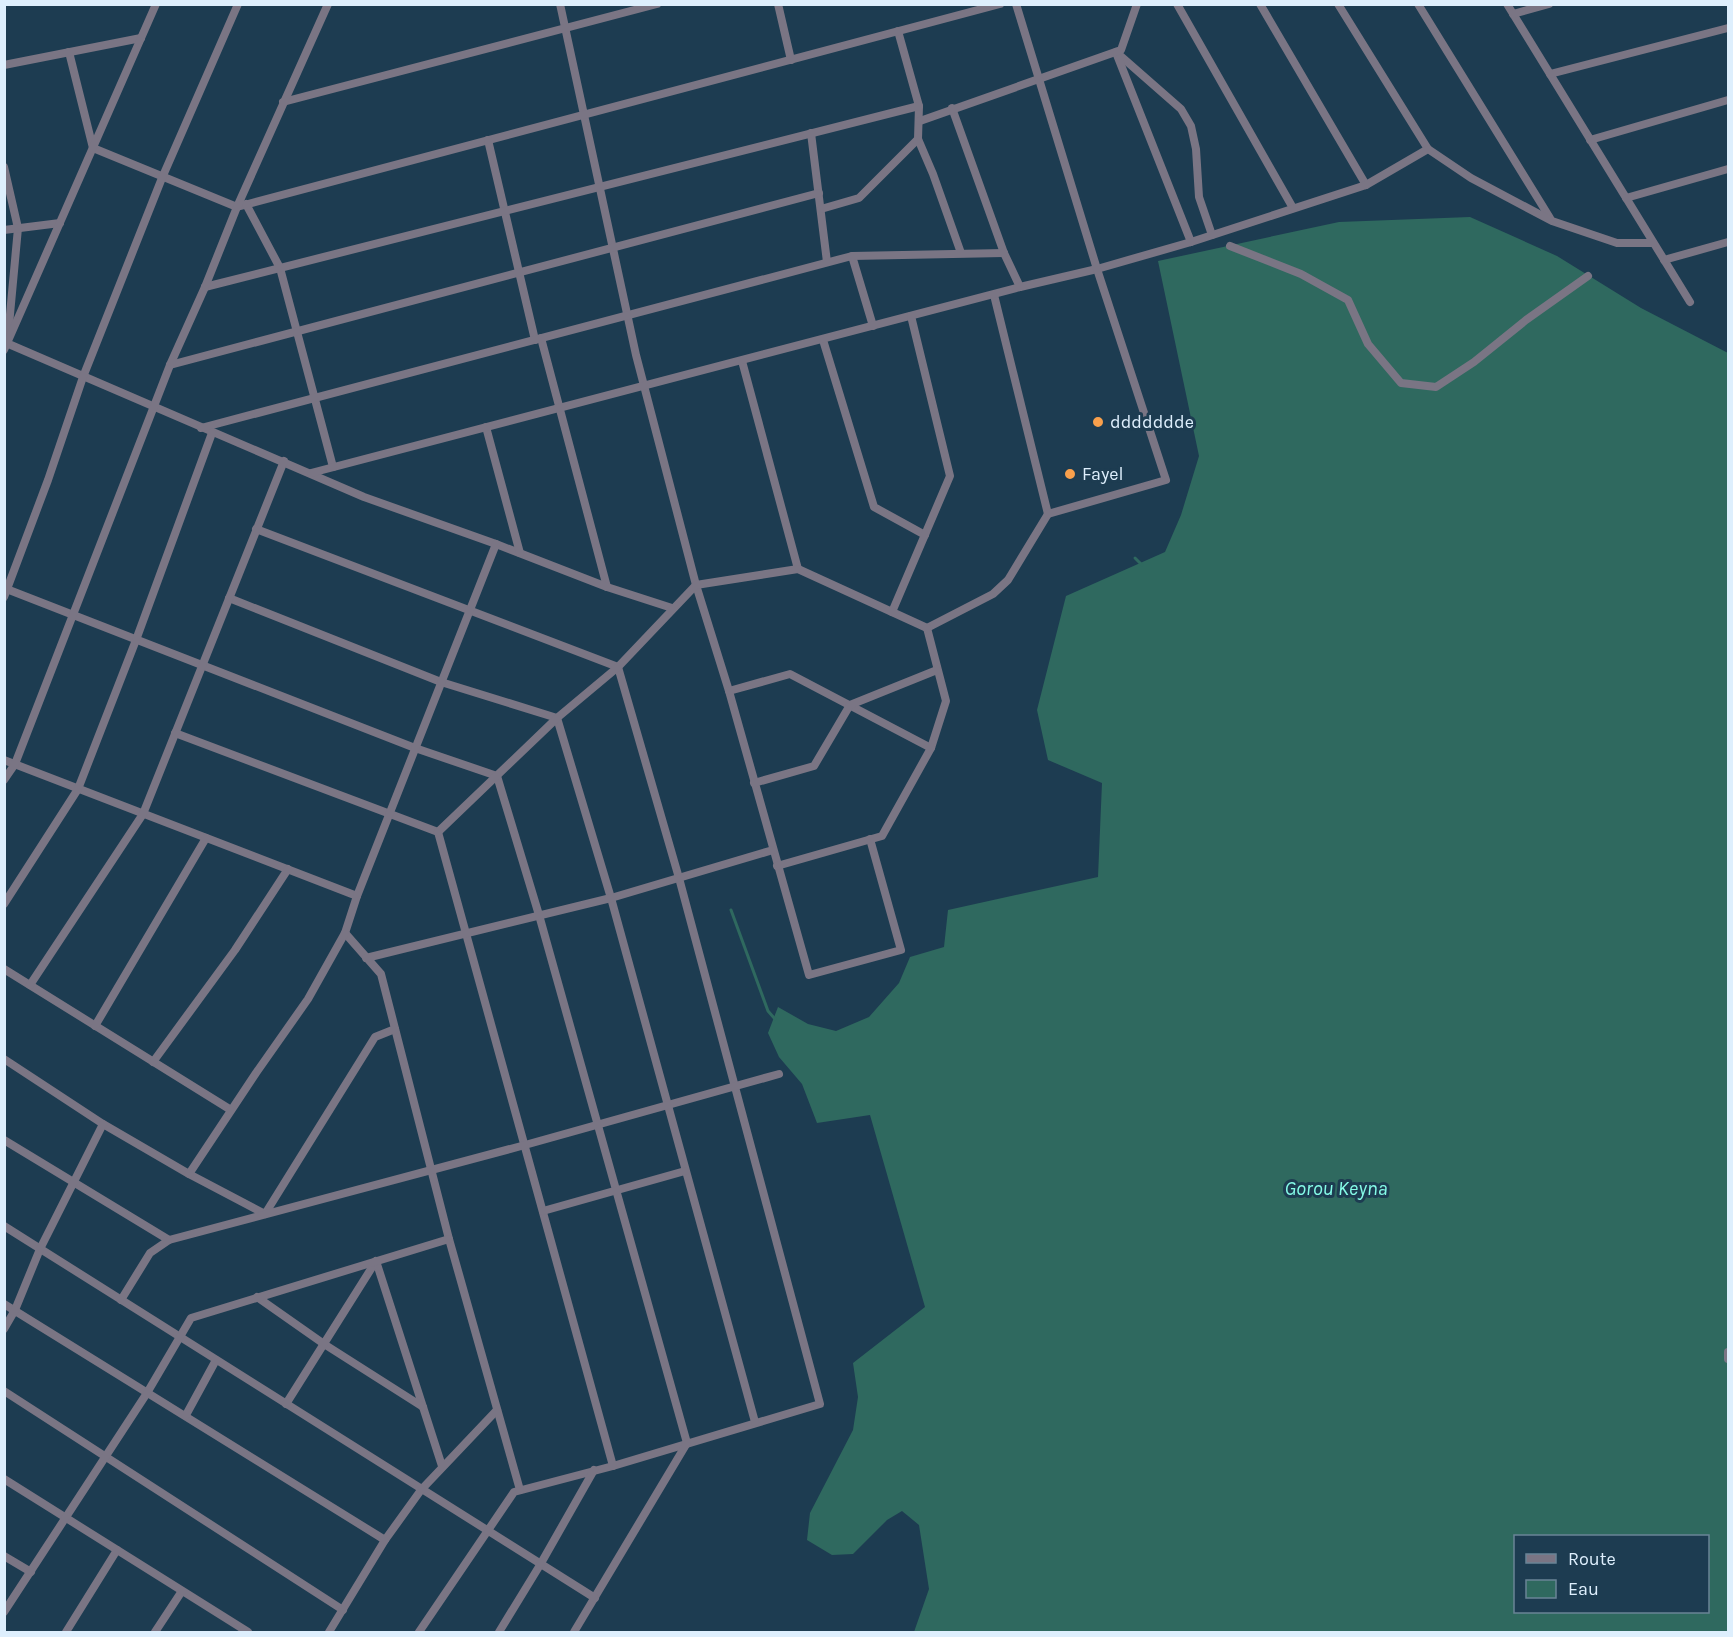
<svg xmlns="http://www.w3.org/2000/svg" width="1733" height="1637" font-family="Karla,sans-serif">
<style>
.water{fill:#2f695f;fill-rule:evenodd}
.lines{fill:none;stroke-linecap:round;stroke-linejoin:round}
.stream{stroke:#2f695f;stroke-width:3}
.street{stroke:#7a7584;stroke-width:8}
.poi-dot{fill:#f9a04c;stroke:#1d3c51;stroke-width:2}
.labels{text-anchor:middle;stroke-width:6;stroke-linejoin:round;paint-order:stroke}
.poi-label{font-size:18px;fill:#deeffd;stroke:#1d3c51;text-anchor:start}
.water-label{font-size:20px;font-style:italic;fill:#85fbe7;stroke:#1d3c51}
</style>
<rect width="100%" height="100%" fill="#1d3c51"/>
<path class="water" d="M 1470,217 L 1557,256 L 1641,308 L 1728,353 L 1728,1632 L 914,1632 L 929,1589 L 919,1525 L 902,1511 L 887,1520 L 853,1554 L 832,1555 L 807,1540 L 810,1513 L 853,1430 L 858,1397 L 853,1363 L 925,1307 L 870,1115 L 817,1123 L 802,1084 L 779,1057 L 768,1033 L 778,1007 L 808,1024 L 836,1031 L 869,1017 L 899,983 L 910,957 L 944,947 L 948,910 L 1098,877 L 1102,783 L 1048,760 L 1037,710 L 1066,596 L 1165,552 L 1181,515 L 1199,456 L 1158,261 L 1339,222 ZM 1516,1536 L 1708,1536 L 1708,1612 L 1516,1612 Z"/>
<g class="lines">
<g class="stream">
<polyline points="1135,558 1142,565"/>
<polyline points="731,910 768,1011 775,1019"/>
</g>
<g class="street">
<polyline points="560,4 636,355 696,585 729,691 809,975 901,950 870,839"/>
<polyline points="778,4 791,60"/>
<polyline points="1177,4 1293,208"/>
<polyline points="1260,4 1366,185"/>
<polyline points="1338,4 1428,149"/>
<polyline points="1418,4 1550,218"/>
<polyline points="1507,4 1690,302"/>
<polyline points="1513,14 1549,4"/>
<polyline points="898,31 919,106 918,139 933,174 961,253"/>
<polyline points="69,52 93,148 237,207 1000,4"/>
<polyline points="1116,52 1181,109 1191,126 1196,149 1199,197 1212,235"/>
<polyline points="1117,55 1191,242"/>
<polyline points="4,65 141,38"/>
<polyline points="1550,74 1728,28"/>
<polyline points="283,102 657,4"/>
<polyline points="952,108 1004,253 1020,287"/>
<polyline points="920,121 1121,50 1137,4"/>
<polyline points="811,133 827,262"/>
<polyline points="488,140 535,340"/>
<polyline points="1590,140 1728,100"/>
<polyline points="4,167 18,228 8,336"/>
<polyline points="1626,198 1728,169"/>
<polyline points="246,204 280,268 333,467"/>
<polyline points="821,209 859,198 918,139"/>
<polyline points="4,230 60,223"/>
<polyline points="1230,246 1301,274 1348,300 1368,344 1401,383 1436,387 1474,362 1526,320 1588,276"/>
<polyline points="852,256 873,326"/>
<polyline points="1664,260 1728,242"/>
<polyline points="205,287 919,106"/>
<polyline points="994,295 1048,514"/>
<polyline points="541,338 607,587"/>
<polyline points="823,340 874,507 925,535"/>
<polyline points="4,342 364,497 496,544 607,587 672,608"/>
<polyline points="4,350 156,4"/>
<polyline points="742,361 798,569"/>
<polyline points="170,365 819,193"/>
<polyline points="486,427 520,553"/>
<polyline points="201,428 852,256 1004,253"/>
<polyline points="311,473 1020,287 1097,269 1191,242 1366,185 1428,149 1471,178 1552,221 1617,243 1653,243"/>
<polyline points="256,529 618,667 679,878 820,1404 613,1466 514,1492 419,1632"/>
<polyline points="4,588 415,748 497,776 539,915 687,1443 574,1632"/>
<polyline points="4,597 48,480 83,377 162,178 238,4"/>
<polyline points="229,598 441,682 557,718 611,898 755,1422"/>
<polyline points="892,612 950,476 911,316"/>
<polyline points="927,628 993,594 1008,580 1048,514 1166,480 1097,269 1016,4"/>
<polyline points="927,628 946,701 931,748"/>
<polyline points="729,691 790,674 931,748 882,836 777,866"/>
<polyline points="175,733 438,832"/>
<polyline points="4,760 357,896"/>
<polyline points="4,780 15,764 170,365 205,287 237,207 328,4"/>
<polyline points="754,783 814,766 850,705 937,670"/>
<polyline points="438,832 613,1466"/>
<polyline points="438,832 557,718 618,667 696,585 798,569 927,628"/>
<polyline points="4,904 78,789 136,640 212,433"/>
<polyline points="345,933 381,974 449,1239 520,1490"/>
<polyline points="366,958 611,898 773,850"/>
<polyline points="4,969 231,1110"/>
<polyline points="30,985 143,814 284,461"/>
<polyline points="95,1026 206,838"/>
<polyline points="4,1059 103,1124 189,1174 265,1214 375,1037 395,1029"/>
<polyline points="153,1062 235,950 288,869"/>
<polyline points="4,1140 169,1240 525,1145 779,1074"/>
<polyline points="189,1174 256,1073 308,999 345,933 357,896 496,544"/>
<polyline points="543,1211 685,1171"/>
<polyline points="4,1226 595,1598"/>
<polyline points="376,1261 442,1466"/>
<polyline points="257,1297 324,1344 423,1407"/>
<polyline points="121,1300 150,1253 169,1240"/>
<polyline points="4,1304 385,1540"/>
<polyline points="4,1329 15,1310 40,1249 103,1124"/>
<polyline points="1728,1352 1728,1359"/>
<polyline points="4,1391 343,1610"/>
<polyline points="286,1404 376,1261"/>
<polyline points="186,1415 216,1360"/>
<polyline points="4,1479 248,1632"/>
<polyline points="4,1556 31,1572"/>
<polyline points="4,1612 147,1393 191,1318 449,1239"/>
<polyline points="66,1632 117,1550"/>
<polyline points="155,1632 182,1591"/>
<polyline points="329,1632 385,1540 421,1490 497,1410"/>
<polyline points="499,1632 540,1565 594,1470"/>
</g>
</g>
<g class="poi-dot">
<circle cx="1098" cy="422" r="6"/>
<circle cx="1070" cy="474" r="6"/>
</g>
<g class="labels">
<g class="poi-label">
<text x="1110" y="428">ddddddde</text>
<text x="1082" y="480">Fayel</text>
</g>
<g class="water-label">
<text x="1336" y="1195">Gorou Keyna</text>
</g>
</g>
<rect width="1733" height="1637" fill="none" stroke="#deeffd" stroke-width="12"/>
<rect x="1514" y="1535" width="195" height="78" fill="#1d3c51" stroke="#6a8496" stroke-width="1.5"/>
<rect x="1526" y="1554" width="30" height="9" fill="#7a7584" stroke="#6a8496" stroke-width="1.5"/>
<text x="1568" y="1565" font-size="18" fill="#deeffd">Route</text>
<rect x="1526" y="1580" width="30" height="18" fill="#2f695f" stroke="#6a8496" stroke-width="1.5"/>
<text x="1568" y="1595" font-size="18" fill="#deeffd">Eau</text>
</svg>
